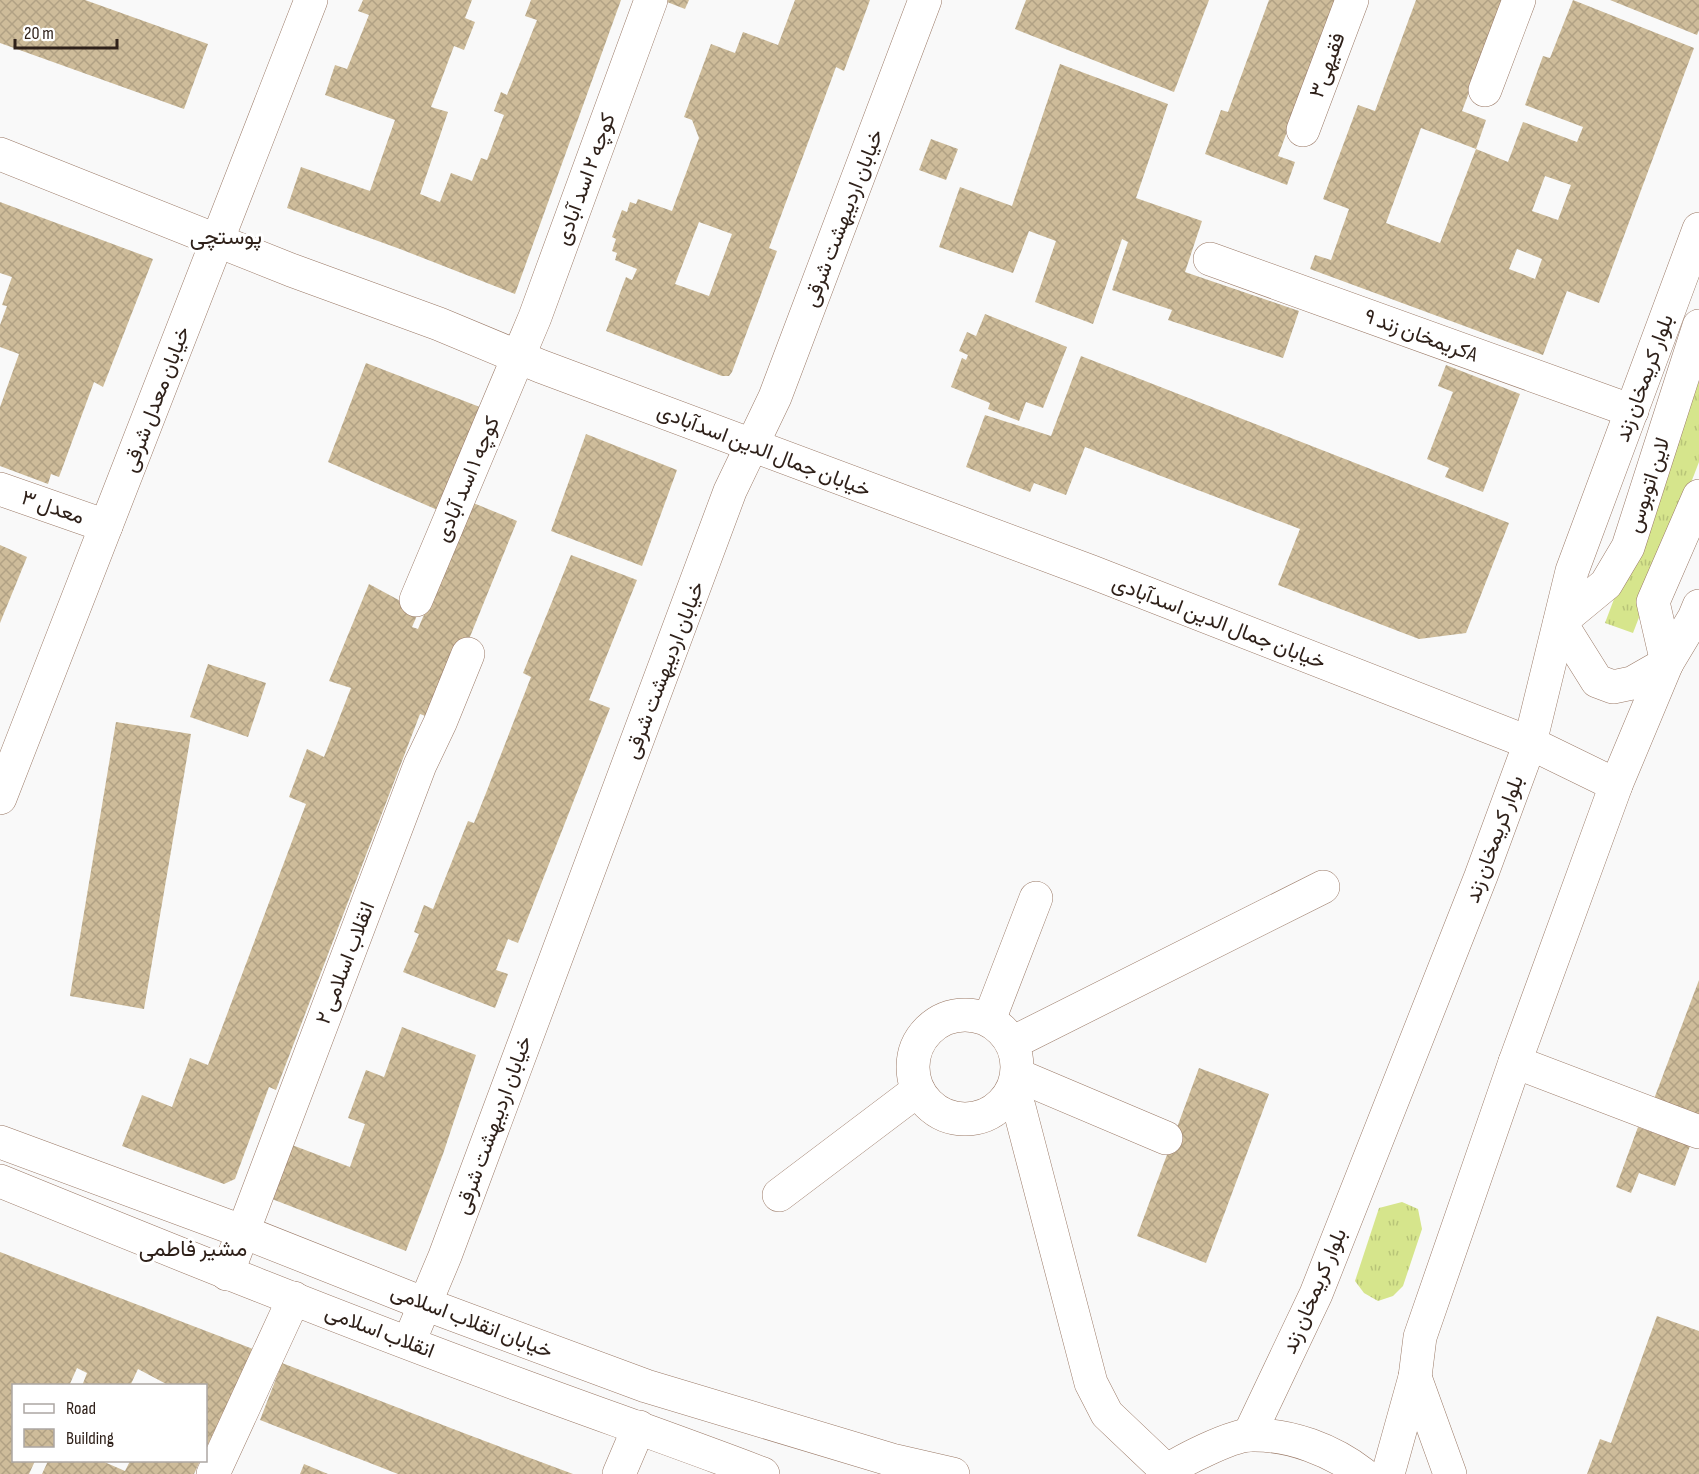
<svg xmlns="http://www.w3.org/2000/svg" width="1699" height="1474" font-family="'Sofia Sans Condensed',Vazirmatn,sans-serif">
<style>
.grass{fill:url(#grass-tufts)}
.building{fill:url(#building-cross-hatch);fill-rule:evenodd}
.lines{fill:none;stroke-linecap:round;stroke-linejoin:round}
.minor-casing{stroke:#9a7966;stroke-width:34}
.major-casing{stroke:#9a7966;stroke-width:34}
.minor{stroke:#fff;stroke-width:33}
.major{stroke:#fff;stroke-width:33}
.labels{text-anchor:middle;stroke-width:6;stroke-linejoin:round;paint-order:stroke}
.street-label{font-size:21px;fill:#2f211a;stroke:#fff}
.neighbourhood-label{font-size:22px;fill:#2f211a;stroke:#fff}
</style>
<defs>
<pattern id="grass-tufts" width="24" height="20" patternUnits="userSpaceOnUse" patternTransform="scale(1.5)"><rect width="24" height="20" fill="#d6e58c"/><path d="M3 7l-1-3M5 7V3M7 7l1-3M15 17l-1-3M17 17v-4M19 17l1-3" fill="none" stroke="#b8c478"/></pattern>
<pattern id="building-cross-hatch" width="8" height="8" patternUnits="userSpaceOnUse" patternTransform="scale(1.5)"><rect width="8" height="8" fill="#cebc9a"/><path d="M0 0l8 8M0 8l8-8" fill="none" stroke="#b1a184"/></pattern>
</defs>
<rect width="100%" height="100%" fill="#f9f9f9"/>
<g class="grass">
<polygon points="1699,372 1699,462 1633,633 1605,623"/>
<polygon points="1402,1202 1418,1209 1422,1229 1403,1286 1393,1296 1378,1301 1364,1293 1355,1281 1379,1208"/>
</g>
<g class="building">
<polygon points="0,0 85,0 208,44 184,109 0,43"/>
<polygon points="363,0 472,0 465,18 475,22 464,50 454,46 431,107 448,112 420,194 440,202 451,173 472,181 481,158 487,160 504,115 494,111 501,92 507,95 537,20 525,16 531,0 621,0 515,294 400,249 287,208 301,167 370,191 395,120 325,95 335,65 347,69 369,15 358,11"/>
<polygon points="662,0 689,0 685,9"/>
<path d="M 795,0 L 870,0 L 844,71 L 836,67 L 769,248 L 777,251 L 732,372 L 729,376 L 722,376 L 606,331 L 626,277 L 632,280 L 637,269 L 615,260 L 617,253 L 612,251 L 616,239 L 612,237 L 622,210 L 627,212 L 630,202 L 636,204 L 638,199 L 672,211 L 699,138 L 692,120 L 684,117 L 711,44 L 735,53 L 743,32 L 778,45 ZM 699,222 L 732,234 L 709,296 L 675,284 Z"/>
<polygon points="1026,0 1209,0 1174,92 1015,29"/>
<polygon points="1269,0 1336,0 1278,156 1295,162 1287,185 1205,154 1221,110 1228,112"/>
<path d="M 1416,0 L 1504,0 L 1462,111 L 1486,120 L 1476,149 L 1421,128 L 1386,223 L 1440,243 L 1476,149 L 1508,162 L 1523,122 L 1577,142 L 1583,127 L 1525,105 L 1543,56 L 1550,58 L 1573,0 L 1694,48 L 1599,303 L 1567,291 L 1543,355 L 1310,269 L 1315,255 L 1331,260 L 1349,209 L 1323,199 L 1358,105 L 1375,111 ZM 1545,176 L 1571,185 L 1558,220 L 1532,211 ZM 1517,249 L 1542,259 L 1535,279 L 1509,269 Z"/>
<polygon points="1610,0 1699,0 1699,30 1697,35"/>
<polygon points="1060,64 1168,104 1136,198 1202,221 1185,272 1299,311 1283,358 1168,320 1172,310 1112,290 1128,242 1122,239 1093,324 1035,302 1056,241 1029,231 1013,273 939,247 960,187 1012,206"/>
<polygon points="931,139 958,149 946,180 919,170"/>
<polygon points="0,202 153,259 103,387 94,382 59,477 51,474 48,484 0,466 0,407 19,354 0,347 0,325 7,306 2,305 12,277 0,273"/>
<polygon points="985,314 1067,347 1043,408 1026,402 1019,421 988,409 990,403 951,387 962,358 966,360 968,355 959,351 967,332 976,336"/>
<polygon points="1081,356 1509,523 1466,633 1419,639 1278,585 1300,529 1085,447 1066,495 1034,483 1030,492 966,467 985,415 1051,436"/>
<polygon points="366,363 485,409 442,512 328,462"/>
<polygon points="1446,365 1520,394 1483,492 1445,477 1449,468 1427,459 1453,392 1438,386"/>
<polygon points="586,434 677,470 642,566 551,531"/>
<polygon points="471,502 517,521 465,649 431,718 420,714 276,1090 269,1087 235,1179 224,1184 122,1146 142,1095 172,1107 190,1058 208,1065 306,804 289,797 307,749 324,757 351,688 329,681 369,584 419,611 412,627 418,629"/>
<polygon points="0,545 27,557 0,623"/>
<polygon points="571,555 637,580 589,700 610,708 518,943 508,939 496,970 508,974 495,1008 403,972 419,934 414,932 424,905 433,909 468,821 474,823 486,793 531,677 523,673"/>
<polygon points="208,664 266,683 248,737 190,717"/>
<polygon points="116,722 191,734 144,1009 70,996"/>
<polygon points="1699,980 1699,1117 1654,1099"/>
<polygon points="402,1027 476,1055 443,1154 406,1251 272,1199 292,1145 350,1167 365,1124 348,1118 366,1070 384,1077"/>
<polygon points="1199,1068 1269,1094 1206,1263 1137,1236"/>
<polygon points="1638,1127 1690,1146 1675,1186 1639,1173 1631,1193 1616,1187"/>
<polygon points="0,1252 253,1349 206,1449 206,1386 170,1386 138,1369 130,1386 82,1386 87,1373 77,1368 69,1386 14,1386 14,1460 35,1461 29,1474 0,1474"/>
<polygon points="1657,1316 1699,1331 1699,1474 1587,1474 1600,1439 1611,1443"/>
<polygon points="282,1363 461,1432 573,1474 398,1474 260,1420"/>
<polygon points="48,1461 102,1461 125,1471 130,1461 200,1461 194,1474 42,1474"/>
<polygon points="304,1464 328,1474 300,1474"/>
</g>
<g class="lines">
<defs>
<g id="minor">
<polyline points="1485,90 1519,0"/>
<polyline points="1303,130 1352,0"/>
<polyline points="1210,259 1632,411"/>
<polyline points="0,489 106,526"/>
<polyline points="416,600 535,317 651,0"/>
<polyline points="1560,622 1606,584 1628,547 1699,326"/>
<polyline points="1667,663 1653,602 1699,496"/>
<polyline points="0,798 311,0"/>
<circle cx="965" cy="1067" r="52"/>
<polyline points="989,1020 1036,898"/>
<polyline points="1012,1043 1323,887"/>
<polyline points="1515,1062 1699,1132"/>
<polyline points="1017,1075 1166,1138"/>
<polyline points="1012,1091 1019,1107 1091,1383 1107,1414 1167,1471"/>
<polyline points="0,1142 241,1231 425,1304 646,1386 892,1460 953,1474"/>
<polyline points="779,1195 918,1090"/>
<polyline points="227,1274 420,765 440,723 468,654"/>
<polyline points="409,1342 445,1256 730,491 775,397 925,0"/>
<polyline points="213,1474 294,1298"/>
<polyline points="619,1474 639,1427"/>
</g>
<g id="major">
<polyline points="0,154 291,270 439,324 540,366 1092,572 1530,743 1616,785"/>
<polyline points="1560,622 1597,681 1613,687 1632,683 1667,663"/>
<path d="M 0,1181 C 172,1251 345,1321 520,1385 C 601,1415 682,1443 763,1474"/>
<polyline points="1415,1377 1450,1474"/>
<polyline points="1249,1435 1316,1294 1481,876 1530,743 1572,571 1699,229"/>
<path d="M 1163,1474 C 1178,1462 1232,1435 1251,1435 C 1290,1434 1332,1450 1363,1474"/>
<polyline points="1388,1474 1415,1377 1420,1337 1515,1062 1616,785 1667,663 1694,618 1699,606"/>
</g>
</defs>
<use href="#minor" class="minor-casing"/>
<use href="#major" class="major-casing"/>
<use href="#minor" class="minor"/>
<use href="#major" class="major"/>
</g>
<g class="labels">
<g class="street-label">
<text transform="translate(1327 65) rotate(-70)" y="7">فقیهی۳</text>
<text transform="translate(585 179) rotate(-70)" y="7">کوچه ۲ اسد آبادی</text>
<text transform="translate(843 218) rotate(-69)" y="7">خیابان اردیبهشت شرقی</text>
<text transform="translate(1421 335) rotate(20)" y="7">کریمخان زند ۹A</text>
<text transform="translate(1644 378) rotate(-70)" y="7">بلوار کریمخان زند</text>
<text transform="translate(156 399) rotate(-69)" y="7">خیابان معدل شرقی</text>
<text transform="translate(764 450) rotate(21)" y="7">خیابان جمال الدین اسدآبادی</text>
<text transform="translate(467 479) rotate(-67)" y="7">کوچه ۱ اسد آبادی</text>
<text transform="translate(1648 485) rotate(-72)" y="7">لاین اتوبوس</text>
<text transform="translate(53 507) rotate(19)" y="7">۳ معدل</text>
<text transform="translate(1219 622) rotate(21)" y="7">خیابان جمال الدین اسدآبادی</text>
<text transform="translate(664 670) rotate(-69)" y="7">خیابان اردیبهشت شرقی</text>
<text transform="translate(1494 839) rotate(-70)" y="7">بلوار کریمخان زند</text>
<text transform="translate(345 963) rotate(-69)" y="7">۲ انقلاب اسلامی</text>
<text transform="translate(493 1125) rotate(-70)" y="7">خیابان اردیبهشت شرقی</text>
<text transform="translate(1314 1291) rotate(-67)" y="7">بلوار کریمخان زند</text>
<text transform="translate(472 1321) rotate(21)" y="7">خیابان انقلاب اسلامی</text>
<text transform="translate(380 1331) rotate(21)" y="7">انقلاب اسلامی</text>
</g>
<g class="neighbourhood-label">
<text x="226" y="244">پوستچی</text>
<text x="193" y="1256">مشیر فاطمی</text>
</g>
</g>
<rect x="12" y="1384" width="195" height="78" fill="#ffffff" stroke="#aca6a3" stroke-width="1.5"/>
<rect x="24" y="1404" width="30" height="9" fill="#ffffff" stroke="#aca6a3" stroke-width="1.5"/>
<text x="66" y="1414" font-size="18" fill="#2f211a">Road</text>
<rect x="24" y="1429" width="30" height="18" fill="url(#building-cross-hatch)" stroke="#aca6a3" stroke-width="1.5"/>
<text x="66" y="1444" font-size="18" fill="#2f211a">Building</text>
<path d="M15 39v9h102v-9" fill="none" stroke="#2f211a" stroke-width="3"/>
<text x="24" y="39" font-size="18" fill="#2f211a" stroke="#ffffff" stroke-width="4.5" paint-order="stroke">20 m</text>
</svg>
